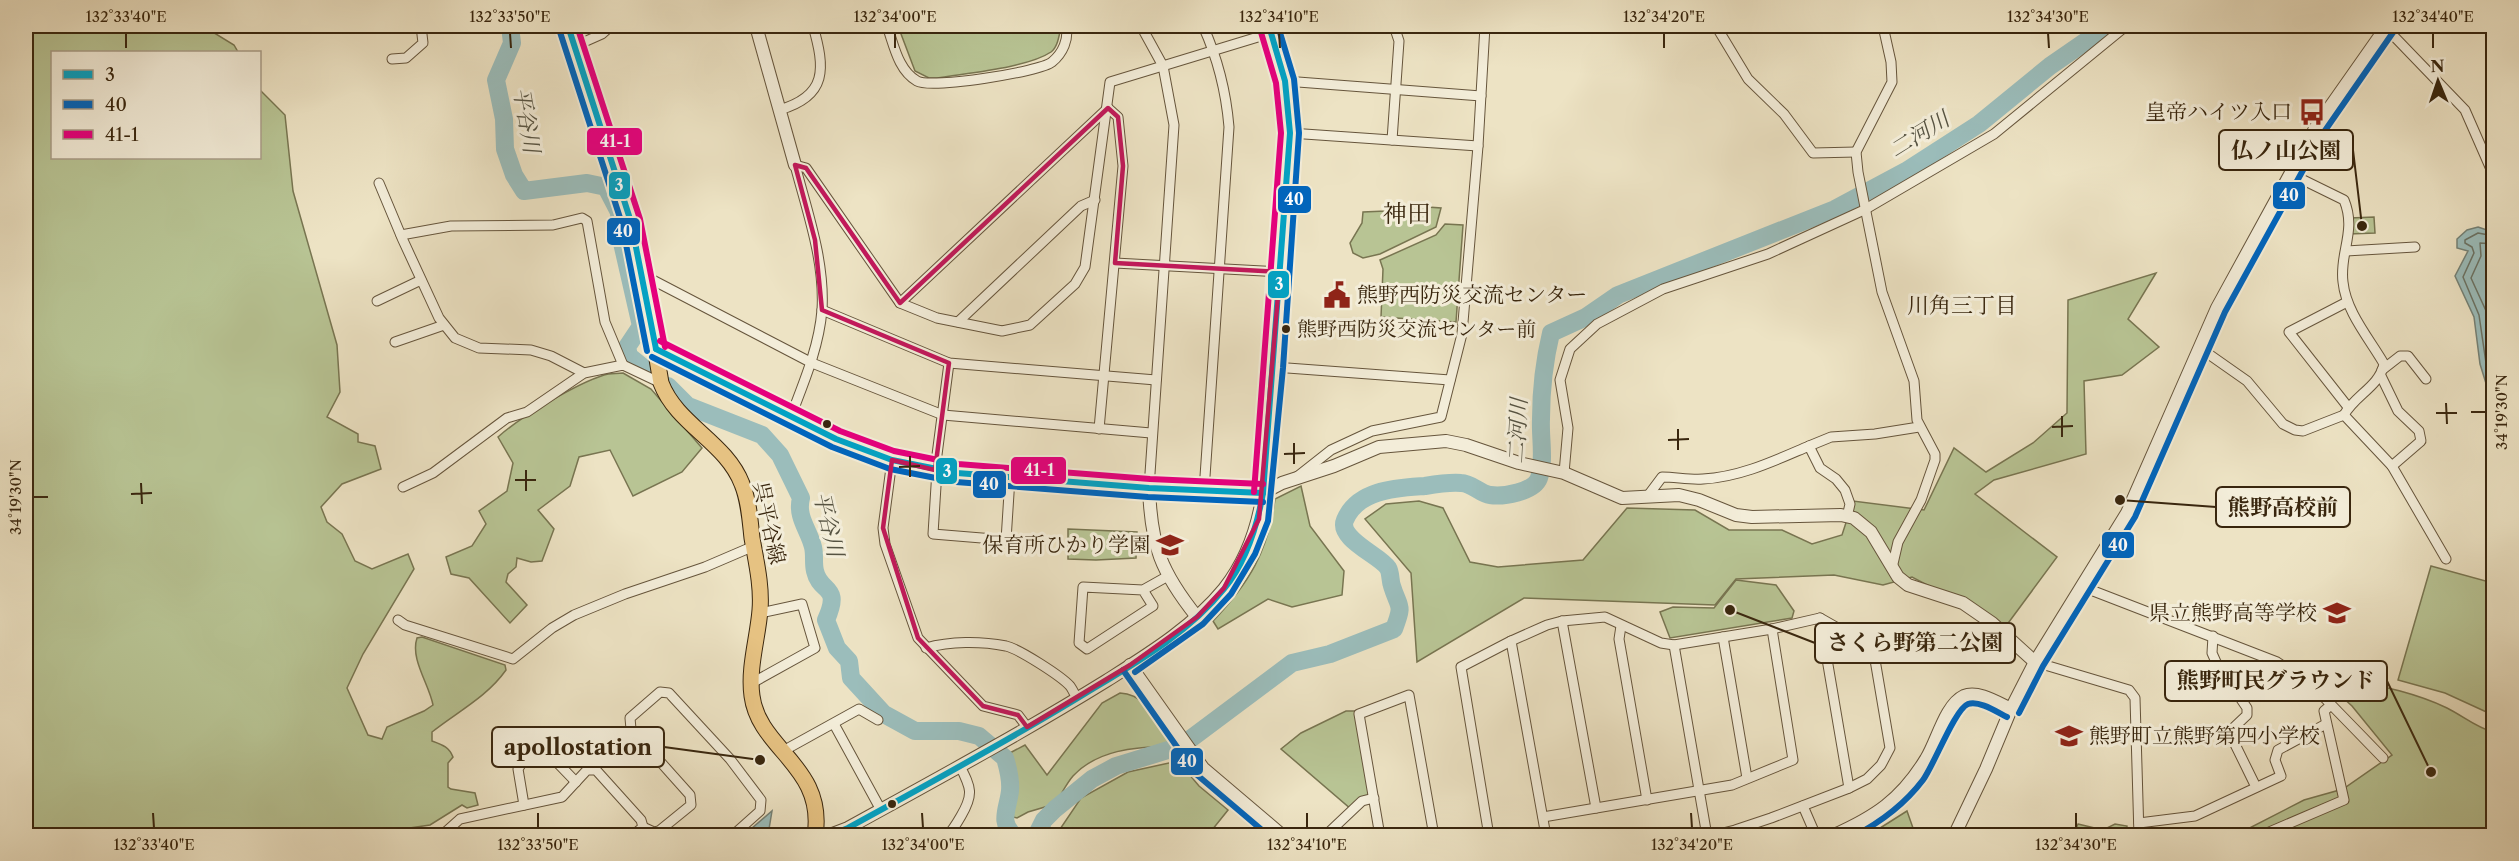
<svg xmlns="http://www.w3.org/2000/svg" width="2519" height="861" font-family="'Libre Caslon Text','Noto Serif JP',serif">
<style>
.green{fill:#b8c494;stroke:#787551;stroke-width:1.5}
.water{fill:#9bbdbb;stroke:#748176;stroke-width:1.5}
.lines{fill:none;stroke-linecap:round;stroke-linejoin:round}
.shore{stroke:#6a7264;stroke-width:1.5}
.stream{stroke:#748176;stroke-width:3}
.river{stroke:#9bbdbb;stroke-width:18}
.minor-casing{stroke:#66553c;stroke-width:11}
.tertiary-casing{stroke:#66553c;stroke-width:14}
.primary-casing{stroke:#39260e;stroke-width:17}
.minor{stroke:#f3edd9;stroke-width:9}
.tertiary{stroke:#f3edd9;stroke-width:12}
.primary{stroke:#e6c282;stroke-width:15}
.bus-1-casing{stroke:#f3edd9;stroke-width:10}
.bus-2-casing{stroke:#f3edd9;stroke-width:10}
.bus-3-casing{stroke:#f3edd9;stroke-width:10}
.bus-1{stroke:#03a2c4;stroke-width:6}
.bus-2{stroke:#0065bd;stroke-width:6}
.bus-3{stroke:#e5007d;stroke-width:6}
.marked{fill:none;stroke:#c2185b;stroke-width:4.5;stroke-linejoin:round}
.ticks{fill:none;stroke:#39260e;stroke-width:2}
.bus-dot{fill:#39260e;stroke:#f3edd9;stroke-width:2}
.labels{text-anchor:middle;stroke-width:6;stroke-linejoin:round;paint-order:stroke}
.bus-label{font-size:20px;fill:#39260e;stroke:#f3edd9;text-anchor:start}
.poi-label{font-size:21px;fill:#39260e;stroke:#f3edd9;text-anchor:end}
.street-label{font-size:21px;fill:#39260e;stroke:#f3edd9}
.water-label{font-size:22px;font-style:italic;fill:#565342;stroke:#f3edd9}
.neighbourhood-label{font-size:22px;fill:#39260e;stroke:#f3edd9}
.quarter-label{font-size:24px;fill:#39260e;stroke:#f3edd9}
.leader{fill:none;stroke:#39260e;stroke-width:2}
.callout-dot{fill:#39260e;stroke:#f3edd9;stroke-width:2}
.callout{fill:#f3edd9;stroke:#39260e;stroke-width:2}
.callout-label{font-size:22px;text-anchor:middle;font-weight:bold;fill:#39260e}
.line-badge{stroke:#f3edd9;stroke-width:2}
.badge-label{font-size:16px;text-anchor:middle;font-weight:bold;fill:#fff}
.neatline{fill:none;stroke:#39260e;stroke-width:2}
.ticks-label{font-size:15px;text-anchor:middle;fill:#39260e}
</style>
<rect width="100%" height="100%" fill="#ede3c4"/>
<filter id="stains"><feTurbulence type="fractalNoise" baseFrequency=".00333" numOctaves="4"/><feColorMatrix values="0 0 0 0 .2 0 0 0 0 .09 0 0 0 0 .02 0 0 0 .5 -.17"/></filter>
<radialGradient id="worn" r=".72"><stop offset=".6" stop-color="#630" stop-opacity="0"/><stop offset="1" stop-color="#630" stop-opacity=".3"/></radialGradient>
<g class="green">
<path d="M 26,26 L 203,26 L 234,45 L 238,52 L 52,52 L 52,158 L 260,158 L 260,90 L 285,115 L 293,191 L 337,345 L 340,392 L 327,417 L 358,434 L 358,442 L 375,446 L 381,469 L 342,484 L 321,507 L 327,522 L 342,534 L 355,561 L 372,569 L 408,554 L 414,569 L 363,654 L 347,688 L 368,735 L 382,739 L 387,727 L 424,711 L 433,705 C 429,684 410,659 417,638 L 422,637 L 505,665 L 506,670 C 487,697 457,712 432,732 L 432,741 C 443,745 449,747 453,757 L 448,763 L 448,787 L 451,789 L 475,793 L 478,805 L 467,808 L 462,805 L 430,825 L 396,830 L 387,835 L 26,835 Z"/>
<path d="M 898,26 L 1061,26 L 1061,27 C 1059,35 1058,47 1051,52 C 1027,68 966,73 937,78 L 929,78 L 915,71 Z"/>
<polygon points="1400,205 1441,208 1436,227 1380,254 1363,258 1353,253 1350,243 1362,223 1363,212 1386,211"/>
<polygon points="2374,217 2375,233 2349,234 2350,218"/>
<polygon points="1445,224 1463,225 1456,322 1381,317 1383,269 1380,260 1436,235"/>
<polygon points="2156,273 2128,319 2159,347 2122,375 2084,381 2086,454 1994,480 1975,494 2057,557 2006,626 1912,577 1883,585 1834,575 1736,579 1715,605 1524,598 1417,662 1411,573 1365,519 1386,504 1419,501 1443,508 1470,562 1498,567 1583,560 1627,508 1695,510 1729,530 1782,530 1812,544 1842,535 1853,501 1924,510 1954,448 1986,472 2033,443 2067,413 2068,300"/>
<path d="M 623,373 L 651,389 L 702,448 L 682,472 L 633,496 L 610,450 L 579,457 L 570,486 L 538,510 L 554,529 L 542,561 L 531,562 L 517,558 L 516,567 L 508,574 L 506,582 L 527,605 L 510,623 L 469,578 L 451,574 L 446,557 L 472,546 L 486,524 L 479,511 L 507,491 L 513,463 L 498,437 C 520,417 576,384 604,375 C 610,373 617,374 623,373 Z"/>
<path d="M 1301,486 L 1310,526 L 1344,571 L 1342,595 L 1292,607 L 1268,599 L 1218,629 L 1213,621 C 1249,583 1268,552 1275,499 Z"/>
<polygon points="1068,529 1137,532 1136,558 1096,560 1068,559"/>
<polygon points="2431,566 2493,583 2493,715 2445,693 2398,680"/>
<polygon points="1736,580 1776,585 1794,611 1792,618 1670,638 1660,612 1673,607 1714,608"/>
<path d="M 2347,679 C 2381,686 2416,693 2447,708 C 2463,716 2477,728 2493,732 L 2493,835 L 2234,836 L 2304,800 L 2343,789 L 2392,755 L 2352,706 L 2331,687 Z"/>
<path d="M 1120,693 C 1147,694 1157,722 1170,742 L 1168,746 C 1135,747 1097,750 1073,776 C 1066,784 1061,795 1055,804 L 1028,812 L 1017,818 L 1013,817 L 1013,801 L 1017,787 L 1008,754 L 1025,745 L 1047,775 L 1102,703 Z"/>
<polygon points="1346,711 1356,711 1372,797 1351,809 1281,749 1301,733"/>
<polygon points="1178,761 1199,786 1228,810 1208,835 1056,835 1081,798 1128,772"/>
<polygon points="1907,811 1913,828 1907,835 1869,835"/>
<polygon points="2078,824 2103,830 2115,824 2127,826 2126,835 2073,835"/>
</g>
<g class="water">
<polygon points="2478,227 2493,232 2494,304 2491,313 2494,323 2493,429 2486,424 2486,410 2489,393 2480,364 2474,317 2455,276 2468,251 2457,248 2457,239 2467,230"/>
<polygon points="772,811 768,835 744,835"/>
</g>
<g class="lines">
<g class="shore">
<polyline points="2494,236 2478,233 2465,240 2465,243 2472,247 2474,253 2463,277 2479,315 2486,363 2494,386"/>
<polyline points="2494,244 2480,243 2481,256 2471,278 2487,313 2494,362"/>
</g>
<polyline class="stream" points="2082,43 2090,26"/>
<g class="river">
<polyline points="510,26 512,43 496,80 504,119 505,149 514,175 524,191 587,183 606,187 619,212 620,234 641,326 627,347 629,356 645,369"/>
<path d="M 668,386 L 688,406 L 762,435 L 780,455 L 801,498 C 796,517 809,530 813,547 C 815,555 813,563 815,571 C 820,594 842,584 826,620 L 837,648 L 849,661 L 851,678 L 884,714 L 915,731 L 959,731 L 979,736 L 1005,758 C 1008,768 1011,780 1010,791 C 1008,809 998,823 1015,836"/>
<path d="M 1036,836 L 1044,820 L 1055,809 L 1092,779 L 1116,766 L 1181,746 L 1292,663 L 1330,654 L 1394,629 C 1404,603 1399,609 1392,586 C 1390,581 1391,573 1388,568 C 1381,556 1337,539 1345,520 C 1358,489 1398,488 1425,486 C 1437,484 1449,482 1461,483 C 1472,483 1480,494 1490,495 C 1503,497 1534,492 1539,478 C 1545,460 1540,438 1541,419 C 1541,390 1544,362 1551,333 L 1586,317 L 1618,295 L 1835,209 L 1906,171 L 1979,124 L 2050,66 L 2108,26"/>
</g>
<defs>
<g id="minor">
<path d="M 887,26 C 894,45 898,70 917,81 C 931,89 1040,72 1052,62 C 1063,53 1069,39 1066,26"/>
<polyline points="1141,26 1163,66 1174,125 1149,488"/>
<path d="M 1203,26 C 1218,59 1226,91 1229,127 L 1204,491"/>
<polyline points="1716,26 1748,79 1784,114 1813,153 1856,152"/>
<polyline points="1883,26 1891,62 1892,82 1856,152 1858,172 1882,292 1914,381 1917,420 1935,454 1935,460 1921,500 1898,542 1892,568"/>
<polyline points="2386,28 2465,110 2490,167 2494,171"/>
<polyline points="575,46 602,34 611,26"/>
<polyline points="392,59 406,58 423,43 421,26"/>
<polyline points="1285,81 1481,96"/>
<path d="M 779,110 C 828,96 825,68 813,26"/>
<polyline points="1290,133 1478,146"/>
<polyline points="1392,140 1399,41 1394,26"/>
<polyline points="795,165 806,168 900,303 937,318 1002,331 1030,325 1075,284 1085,267 1110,82 1258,37 1285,26"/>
<path d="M 2291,174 L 2344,200 C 2357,231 2339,253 2343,282 C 2346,312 2369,338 2384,364 C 2379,387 2355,395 2344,415"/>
<polyline points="379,183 402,238 439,318 455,338 479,348 531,350 551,356 584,373"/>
<polyline points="401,235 451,226 553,225 582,218 587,221 605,322 623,365"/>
<polyline points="2346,251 2415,247"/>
<polyline points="1115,263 1280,272"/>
<polyline points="643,275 812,363 943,415 1151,433"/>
<polyline points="377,301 421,280"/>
<polyline points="2347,302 2289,332 2348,407"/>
<polyline points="900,303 1108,108"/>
<polyline points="822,310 949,363 1156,380"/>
<polyline points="958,322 1081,206 1095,200"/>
<polyline points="395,342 444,325"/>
<polyline points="2200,348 2247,381 2283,424 2295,430 2303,431 2344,415"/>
<polyline points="1274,367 1450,380"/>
<polyline points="2382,370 2400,356 2408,356 2426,379"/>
<polyline points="2381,376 2398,411 2419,431 2421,441 2392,466"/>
<polyline points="2344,415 2392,466 2446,559"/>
<path d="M 791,416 C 804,382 819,347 822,310 C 825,261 807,211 795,165"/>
<polyline points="1099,429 1123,166 1118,117 1108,108"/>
<polyline points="1809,446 1831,437 1875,434 1919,427"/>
<polyline points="892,460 883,528 885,544 918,638 983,706 1018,715 1027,727"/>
<polyline points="935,470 949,363"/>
<polyline points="937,470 933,534 1006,540 1010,478"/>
<polyline points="1564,473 1568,428 1560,380 1570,349 1597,324 1663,289 1768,254 1864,210 1994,134 2126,26"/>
<polyline points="1298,476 1331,450 1372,431 1441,417 1462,334 1478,146 1485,26"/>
<polyline points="403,487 433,473 507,418 527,412 584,373 623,365 661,383"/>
<path d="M 1647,497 L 1662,477 C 1676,477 1689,480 1703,479 C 1741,477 1776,460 1809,446 L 1820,468 L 1836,479 L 1845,490 L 1850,504 L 1847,517"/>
<polyline points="2083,587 2277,662 2313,686 2383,758"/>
<polyline points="1143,590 1153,606 1087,649 1079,643 1083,587 1143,590 1168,576"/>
<polyline points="1820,618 1849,788"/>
<polyline points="398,620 405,625 513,659 552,628 574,615 625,594 705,567 754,546"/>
<polyline points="1562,621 1596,808"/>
<polyline points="1621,626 1619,639 1647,800"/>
<polyline points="2213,636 2212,653 2216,662 2247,708 2247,715 2229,732 2256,787"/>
<polyline points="1723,637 1747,778"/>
<polyline points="1511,641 1546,836"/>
<polyline points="1674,645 1707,836"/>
<path d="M 926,648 C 950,641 981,641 1006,646 C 1019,649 1061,676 1070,686 C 1073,690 1075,695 1077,699"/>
<polyline points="2035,662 2129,690 2135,698 2139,836"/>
<polyline points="752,683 815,648 802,604 760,613"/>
<polyline points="834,724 881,810"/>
<polyline points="783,751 859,709 878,720"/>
<polyline points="524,805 518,769 529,752 538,747 546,751 576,782"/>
<polyline points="1803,806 1816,836"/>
<polyline points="1543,817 1732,785 1793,760 1772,629"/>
<polyline points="2139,823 2195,816 2281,776 2275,760 2278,750 2326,724"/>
<polyline points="643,827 654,832 659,831 691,805 690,795 631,729 630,718 660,692 669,693 730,759 761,800 760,811 732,836"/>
<polyline points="441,836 460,819 562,797 587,770 596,770 641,820 643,827 637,832 620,836"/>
<path d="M 947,836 C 953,830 957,823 961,816 C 974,794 971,788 960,766"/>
<polyline points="1325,836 1362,801 1374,798"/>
<polyline points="1380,836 1359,714 1409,695 1434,836"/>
<polyline points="1489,836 1461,667 1511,641 1547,625 1562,621 1605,617 1661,643 1674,645 1772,629 1820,618 1873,648 1890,748 1881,765 1867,779 1849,788 1771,818 1735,830 1711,836"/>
<polyline points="2260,836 2344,800 2324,711 2331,705"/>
</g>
<g id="tertiary">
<polyline points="756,26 795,165"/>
<polyline points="656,349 836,439 892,460 957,473 1149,488 1263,493 1282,483 1334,466 1379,447 1446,441 1466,445 1519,463 1564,473 1622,498 1679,495 1699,500 1736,515 1752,517 1841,515 1854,518 1871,532 1898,577 1908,585 1963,603 1992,623 2035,662"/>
<path d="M 1149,488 C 1151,546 1161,572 1197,617"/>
<polyline points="1130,665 1203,768 1283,836"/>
<path d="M 827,836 L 848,828 C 935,780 1022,733 1106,681 C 1147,655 1193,627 1224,589 C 1246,561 1258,527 1263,493 L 1290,133 L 1285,81 L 1269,26"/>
<path d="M 1832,836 C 1875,817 1901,800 1926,759 C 1937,742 1945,705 1964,696 C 1978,690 1998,703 2011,709"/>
<polyline points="1954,836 1986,769 2011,709 2035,662 2127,513 2217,308 2316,127 2387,26"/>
</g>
<path id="primary" d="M 568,26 L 631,222 L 643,275 L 661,383 C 677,425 726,442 742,484 C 749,501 750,520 752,538 C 756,561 762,586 760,610 C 758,637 748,668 752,696 C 759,750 826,766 815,836"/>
</defs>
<use href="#minor" class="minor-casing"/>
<use href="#tertiary" class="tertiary-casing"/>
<use href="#primary" class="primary-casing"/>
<use href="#minor" class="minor"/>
<use href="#tertiary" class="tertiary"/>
<use href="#primary" class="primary"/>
<defs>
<g id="bus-1">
<polyline points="568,26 631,222 656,349"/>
<polyline points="656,349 836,439 892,460 957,473 1149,488 1263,493"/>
<path d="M 828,836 L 848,828 C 928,784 1008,741 1086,693 C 1134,664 1188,634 1224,589 C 1246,562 1257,527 1263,493 L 1290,133 L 1285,81 L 1269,26"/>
</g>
<g id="bus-2">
<polyline points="559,29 622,224 647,351"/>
<polyline points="652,357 832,447 890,469 956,482 1148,497 1263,502"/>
<polyline points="1123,670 1196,774 1269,836"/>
<polyline points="1135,672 1203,624 1231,594 1255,554 1268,521 1283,368 1299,133 1294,79 1278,26"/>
<polyline points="2019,713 2043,666 2135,517 2225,312 2324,132 2394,31"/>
<path d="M 1854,836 C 1881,822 1904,805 1923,780 C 1934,765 1955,709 1968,704 C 1979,700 1997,712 2007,717"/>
</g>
<g id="bus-3">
<polyline points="577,26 640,219 665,347"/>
<polyline points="660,341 840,431 894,451 958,464 1150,479 1263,484"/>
<polyline points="1254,492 1281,133 1276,83 1260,29"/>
</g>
</defs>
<use href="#bus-1" class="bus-1-casing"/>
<use href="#bus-2" class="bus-2-casing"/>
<use href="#bus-3" class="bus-3-casing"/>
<use href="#bus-1" class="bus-1"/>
<use href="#bus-2" class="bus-2"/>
<use href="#bus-3" class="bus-3"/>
</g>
<path class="marked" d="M 1108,108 L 1118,117 L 1123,166 L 1115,263 L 1280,272 L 1259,519 L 1224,588 L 1197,617 L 1130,665 L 1027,727 L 1018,715 L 983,706 L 918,638 L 883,528 L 892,460 L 935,470 L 949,363 L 822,310 L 815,240 L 795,165 L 806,168 L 900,303 Z"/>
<path class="ticks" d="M 126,33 L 126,48M 510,33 L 511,48M 895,33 L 895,48M 1279,33 L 1280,48M 1664,33 L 1664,48M 2048,33 L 2049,48M 2433,33 L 2433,48M 2446,403 L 2447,424M 2471,412 L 2486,412M 2436,413 L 2457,413M 2062,416 L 2062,437M 2052,427 L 2073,426M 1678,429 L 1678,450M 1668,440 L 1689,439M 1294,443 L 1294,464M 1284,454 L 1305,453M 910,456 L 910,477M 899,467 L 920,466M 526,470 L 526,491M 515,480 L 536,480M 141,483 L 142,504M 131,494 L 152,493M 33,497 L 48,497M 153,813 L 154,828M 538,813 L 538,828M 922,813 L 923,828M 1307,813 L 1307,828M 1691,813 L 1692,828M 2076,813 L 2076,828"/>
<defs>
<symbol id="bus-bare" viewBox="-9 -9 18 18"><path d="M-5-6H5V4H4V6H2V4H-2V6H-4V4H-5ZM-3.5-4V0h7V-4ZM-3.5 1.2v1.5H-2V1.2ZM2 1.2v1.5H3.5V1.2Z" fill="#8f2418" stroke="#f3edd9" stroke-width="2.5" paint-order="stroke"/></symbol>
<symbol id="civic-bare" viewBox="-9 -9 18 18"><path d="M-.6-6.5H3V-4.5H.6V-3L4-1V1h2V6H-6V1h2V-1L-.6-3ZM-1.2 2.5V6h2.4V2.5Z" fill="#8f2418" stroke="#f3edd9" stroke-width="2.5" paint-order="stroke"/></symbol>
<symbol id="school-bare" viewBox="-9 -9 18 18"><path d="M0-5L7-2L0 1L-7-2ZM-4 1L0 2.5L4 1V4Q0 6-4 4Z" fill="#8f2418" stroke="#f3edd9" stroke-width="2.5" paint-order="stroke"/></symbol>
</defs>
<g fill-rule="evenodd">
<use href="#bus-bare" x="2293" y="93" width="38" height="38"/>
<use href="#civic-bare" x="1318" y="276" width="38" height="38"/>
<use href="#school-bare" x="1151" y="526" width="38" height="38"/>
<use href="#school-bare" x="2318" y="594" width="38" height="38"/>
<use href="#school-bare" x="2050" y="717" width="38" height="38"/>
</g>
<g class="bus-dot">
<circle cx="1286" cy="329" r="5"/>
<circle cx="827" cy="424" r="5"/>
<circle cx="892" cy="804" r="5"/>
</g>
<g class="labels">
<g class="bus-label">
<text x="1297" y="336">熊野西防災交流センター前</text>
</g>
<g class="poi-label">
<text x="2292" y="119">皇帝ハイツ入口</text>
<text x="1357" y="302" text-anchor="start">熊野西防災交流センター</text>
<text x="1150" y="552">保育所ひかり学園</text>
<text x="2317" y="620">県立熊野高等学校</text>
<text x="2089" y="743" text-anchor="start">熊野町立熊野第四小学校</text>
</g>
<g class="street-label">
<text transform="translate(769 523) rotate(78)" y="7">呉平谷線</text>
</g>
<g class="water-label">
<text transform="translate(527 120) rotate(80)" y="8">平谷川</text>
<text transform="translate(1919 134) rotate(-32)" y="8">二河川</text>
<text transform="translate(1517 431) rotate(-87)" y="8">二河川</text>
<text transform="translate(829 524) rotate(77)" y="8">平谷川</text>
</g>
<g class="neighbourhood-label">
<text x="1962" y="313">川角三丁目</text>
</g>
<g class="quarter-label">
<text x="1407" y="222">神田</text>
</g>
</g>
<path class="leader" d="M2362 226L2353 150M2120 500L2216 507M1730 610L1815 643M2431 772L2387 681M760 760L664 747"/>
<g class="callout-dot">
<circle cx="2362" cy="226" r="6"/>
<circle cx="2120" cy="500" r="6"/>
<circle cx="1730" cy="610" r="6"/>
<circle cx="2431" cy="772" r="6"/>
<circle cx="760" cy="760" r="6"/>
</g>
<g class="callout">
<rect x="2219" y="130" width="134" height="40" rx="6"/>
<rect x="2216" y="487" width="134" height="40" rx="6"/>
<rect x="1815" y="623" width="200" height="40" rx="6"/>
<rect x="2165" y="661" width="222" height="40" rx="6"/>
<rect x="492" y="727" width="172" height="40" rx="6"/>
</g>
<g class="callout-label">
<text x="2286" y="158">仏ノ山公園</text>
<text x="2283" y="515">熊野高校前</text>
<text x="1915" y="650">さくら野第二公園</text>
<text x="2276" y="688">熊野町民グラウンド</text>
<text x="578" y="755">apollostation</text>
</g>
<g class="line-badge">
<rect x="586" y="127" width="57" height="29" rx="6" fill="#e5007d"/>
<rect x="608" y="171" width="23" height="29" rx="6" fill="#03a2c4"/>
<rect x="2272" y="181" width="34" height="29" rx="6" fill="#0065bd"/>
<rect x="1277" y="185" width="35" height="29" rx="6" fill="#0065bd"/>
<rect x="606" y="217" width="35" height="29" rx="6" fill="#0065bd"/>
<rect x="1267" y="270" width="23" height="29" rx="6" fill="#03a2c4"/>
<rect x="1010" y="456" width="57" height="29" rx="6" fill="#e5007d"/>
<rect x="935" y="457" width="23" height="28" rx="6" fill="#03a2c4"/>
<rect x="972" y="470" width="35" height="29" rx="6" fill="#0065bd"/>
<rect x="2101" y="531" width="34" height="28" rx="6" fill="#0065bd"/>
<rect x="1170" y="747" width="34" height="29" rx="6" fill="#0065bd"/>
</g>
<g class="badge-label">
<text x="615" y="147">41-1</text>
<text x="619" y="191">3</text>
<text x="2289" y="201">40</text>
<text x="1294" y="205">40</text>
<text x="623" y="237">40</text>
<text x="1279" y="290">3</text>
<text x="1039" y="476">41-1</text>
<text x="947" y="477">3</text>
<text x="989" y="490">40</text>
<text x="2118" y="551">40</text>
<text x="1187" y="767">40</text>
</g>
<rect width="2519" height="861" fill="none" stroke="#ede3c4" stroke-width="66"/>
<rect x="51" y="51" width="210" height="108" fill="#f3edd9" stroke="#a99d88" stroke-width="1.5"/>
<rect x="63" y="70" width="30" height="9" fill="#03a2c4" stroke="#a99d88" stroke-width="1.5"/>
<text x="105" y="81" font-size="18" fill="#39260e">3</text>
<rect x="63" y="100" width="30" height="9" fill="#0065bd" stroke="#a99d88" stroke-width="1.5"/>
<text x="105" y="111" font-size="18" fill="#39260e">40</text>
<rect x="63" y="130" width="30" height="9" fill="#e5007d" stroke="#a99d88" stroke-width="1.5"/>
<text x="105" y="141" font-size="18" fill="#39260e">41-1</text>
<g transform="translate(2438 81) rotate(358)" stroke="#f3edd9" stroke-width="4.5" paint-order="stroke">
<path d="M0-4.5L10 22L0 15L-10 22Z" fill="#39260e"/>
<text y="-9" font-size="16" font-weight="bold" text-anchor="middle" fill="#39260e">N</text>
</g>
<rect x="33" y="33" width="2453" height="795" class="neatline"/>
<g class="ticks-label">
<text x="126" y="22">132°33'40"E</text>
<text x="510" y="22">132°33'50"E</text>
<text x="895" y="22">132°34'00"E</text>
<text x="1279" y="22">132°34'10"E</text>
<text x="1664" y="22">132°34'20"E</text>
<text x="2048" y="22">132°34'30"E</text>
<text x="2433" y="22">132°34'40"E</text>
<text transform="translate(2502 412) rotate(-90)" y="5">34°19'30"N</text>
<text transform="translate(16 497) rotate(-90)" y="5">34°19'30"N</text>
<text x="154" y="850">132°33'40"E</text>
<text x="538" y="850">132°33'50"E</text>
<text x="923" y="850">132°34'00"E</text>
<text x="1307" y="850">132°34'10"E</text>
<text x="1692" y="850">132°34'20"E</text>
<text x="2076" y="850">132°34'30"E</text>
</g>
<rect width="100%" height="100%" filter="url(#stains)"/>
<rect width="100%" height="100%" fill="url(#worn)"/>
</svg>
